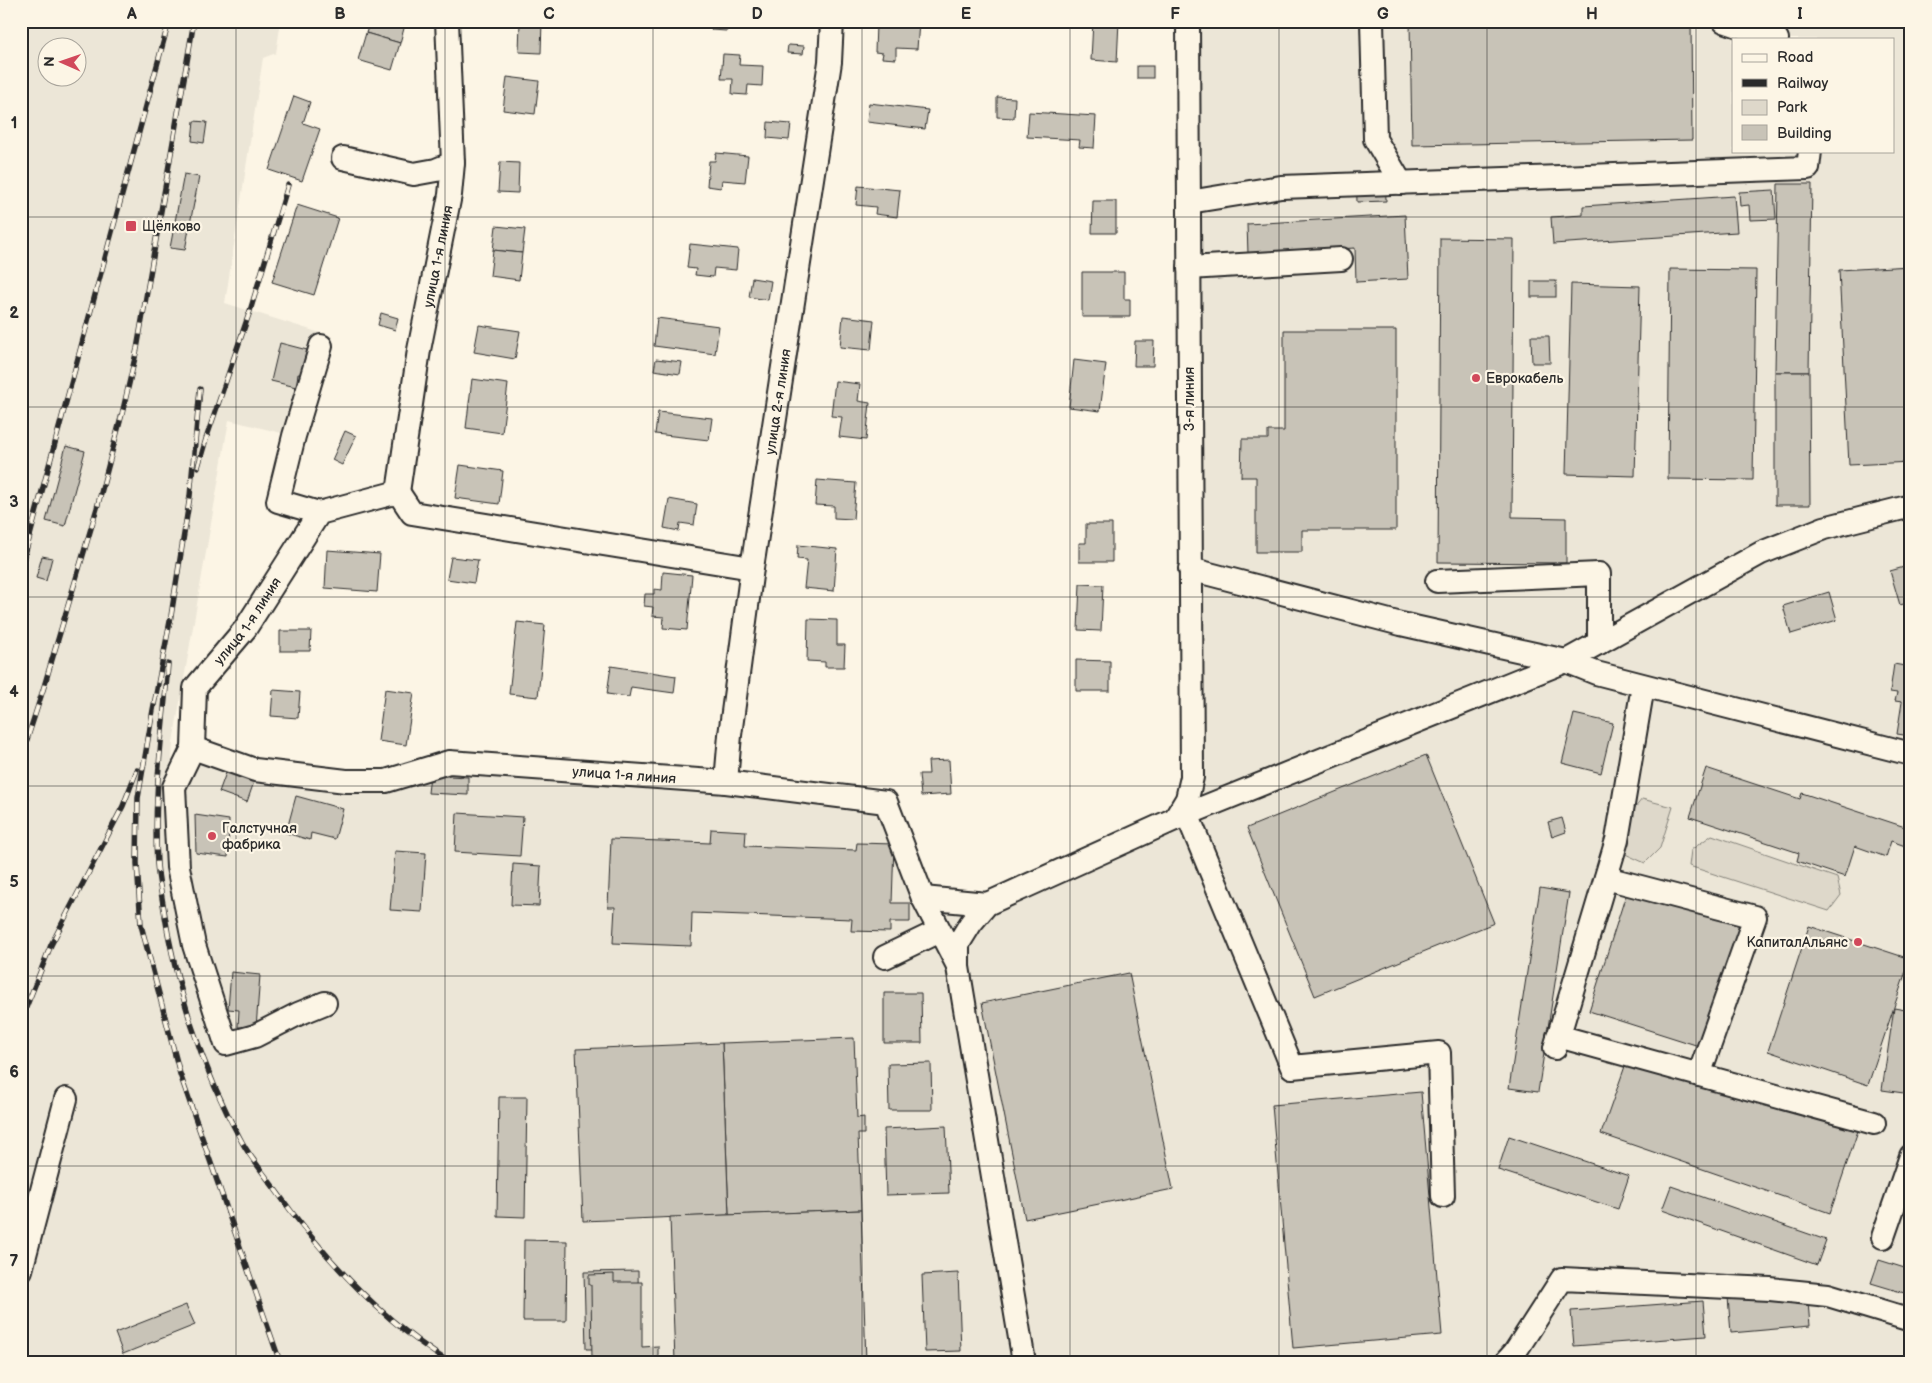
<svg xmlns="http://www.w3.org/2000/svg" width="1932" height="1383" font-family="'Balsamiq Sans',sans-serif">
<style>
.built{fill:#ece6d7;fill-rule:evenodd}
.green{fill:#ded8ca;stroke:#84827a}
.building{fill:#c8c3b7;stroke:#2b2b2b}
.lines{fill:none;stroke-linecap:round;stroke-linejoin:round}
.minor-casing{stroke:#2b2b2b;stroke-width:26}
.minor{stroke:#fcf5e5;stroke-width:22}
.rail-casing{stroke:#2b2b2b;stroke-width:5.5}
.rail{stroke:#fcf5e5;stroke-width:4;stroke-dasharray:11;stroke-linecap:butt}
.grid{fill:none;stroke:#2b2b2b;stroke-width:1;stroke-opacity:0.55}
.poi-dot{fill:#d1495b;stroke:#fcf5e5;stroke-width:2}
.labels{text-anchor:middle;stroke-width:4.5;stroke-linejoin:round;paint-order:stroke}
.poi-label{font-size:14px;fill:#2b2b2b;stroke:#fcf5e5;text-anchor:start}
.street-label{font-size:14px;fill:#2b2b2b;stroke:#fcf5e5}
.neatline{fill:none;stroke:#2b2b2b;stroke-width:2}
.grid-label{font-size:16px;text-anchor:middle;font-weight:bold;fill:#2b2b2b}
</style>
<rect width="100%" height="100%" fill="#fcf5e5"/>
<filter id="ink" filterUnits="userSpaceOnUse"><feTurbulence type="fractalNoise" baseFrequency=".02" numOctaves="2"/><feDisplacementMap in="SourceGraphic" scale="10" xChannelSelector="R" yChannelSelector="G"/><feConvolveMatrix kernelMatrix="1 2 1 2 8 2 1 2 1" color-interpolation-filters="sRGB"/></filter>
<g filter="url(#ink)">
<path class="built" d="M 21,21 L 281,21 L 276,53 L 263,58 L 225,303 L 333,337 L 321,346 L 294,436 L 229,420 L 173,742 L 171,777 L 193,748 L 346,781 L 449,762 L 886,802 L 923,898 L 987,904 L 1175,819 L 1187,799 L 1188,21 L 1911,21 L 1911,1362 L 21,1362 ZM 1733,39 L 1893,39 L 1893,151 L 1733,151 ZM 48,48 L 78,48 L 78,78 L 48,78 Z"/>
<g class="green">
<polygon points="1642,799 1673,807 1660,848 1645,863 1623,853 1623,823"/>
<polygon points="1712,835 1837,878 1841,895 1829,911 1689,866 1691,850"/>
</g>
<g class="building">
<polygon points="370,21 406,21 400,43 366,33"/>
<polygon points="520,21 542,21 541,53 519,52"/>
<polygon points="711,21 727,22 727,31 711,30"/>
<polygon points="891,21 919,22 917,49 896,48 896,59 882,58 883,53 875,52 876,24 891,24"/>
<polygon points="1093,21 1119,21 1117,62 1091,60"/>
<polygon points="1410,21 1691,21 1692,140 1412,145"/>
<polygon points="366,33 400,43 392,70 358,60"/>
<polygon points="788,45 804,46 803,54 787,53"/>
<polygon points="723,54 740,55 739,65 763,66 762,86 748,85 747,95 732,94 733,79 721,79"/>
<rect x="1137" y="66" width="16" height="12"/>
<polygon points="507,77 539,81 535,114 503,110"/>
<polygon points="294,96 310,102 303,123 320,129 302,181 269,170"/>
<polygon points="997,97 1015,98 1014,118 997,117"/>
<polygon points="869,103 928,110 925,129 867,122"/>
<polygon points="1029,112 1096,116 1094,148 1079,147 1080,140 1027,137"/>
<polygon points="194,121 207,122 204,143 192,141"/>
<polygon points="768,122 791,124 789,140 767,138"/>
<polygon points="716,153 748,156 745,182 722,180 721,188 707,186 709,161 715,161"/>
<polygon points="500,162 519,163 518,193 498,192"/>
<polygon points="1385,172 1386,201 1357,202 1356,173"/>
<polygon points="184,174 199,177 185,250 170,248"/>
<polygon points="1778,184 1812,184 1809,372 1775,372"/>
<polygon points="858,186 900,190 897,217 875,214 876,207 856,205"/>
<polygon points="1774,190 1776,219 1750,220 1749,205 1740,206 1739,192"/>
<polygon points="1734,196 1737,232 1553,244 1551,217 1583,215 1583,206"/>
<polygon points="1093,201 1116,201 1116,233 1092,233"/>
<polygon points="297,205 338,218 314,295 272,282"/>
<polygon points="1405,215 1408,279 1356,282 1355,248 1248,254 1247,224"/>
<polygon points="496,226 525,229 522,253 493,250"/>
<polygon points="1440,238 1514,239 1512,517 1566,518 1566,563 1438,562"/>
<polygon points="690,244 738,249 736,270 714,268 713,277 695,275 696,269 687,268"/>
<polygon points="493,250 522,253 519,280 490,276"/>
<polygon points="1911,266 1911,462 1849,465 1839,270"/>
<polygon points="1670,269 1756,270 1753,480 1668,479"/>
<polygon points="1082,272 1124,272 1124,299 1130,299 1130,317 1082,317"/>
<polygon points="752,278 771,281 768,300 749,297"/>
<rect x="1531" y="281" width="25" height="16"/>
<polygon points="1571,284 1640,286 1635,476 1566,474"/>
<polygon points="381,313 398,318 395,330 378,325"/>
<polygon points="843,316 874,320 871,350 840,347"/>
<polygon points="657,318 719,326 715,354 654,346"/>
<polygon points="479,325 520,331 515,359 474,352"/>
<polygon points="1284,330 1396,330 1396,530 1302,530 1302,552 1256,552 1256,477 1241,477 1242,439 1268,439 1268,431 1284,431"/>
<polygon points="1531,336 1549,336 1550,363 1532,363"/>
<polygon points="1135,341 1154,341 1153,366 1134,366"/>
<polygon points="280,343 311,351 306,376 298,374 296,387 271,381"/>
<polygon points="656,359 682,362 680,374 654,370"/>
<polygon points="1074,360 1106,364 1100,411 1069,407"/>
<polygon points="1775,372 1809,372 1810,505 1775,505"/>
<polygon points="472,379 508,384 502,433 466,428"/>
<polygon points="835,381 860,384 858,401 870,403 866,440 839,437 842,417 831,416"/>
<polygon points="658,412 712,418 709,440 655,434"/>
<polygon points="345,431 356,436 342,465 332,460"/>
<polygon points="66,446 85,451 65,526 46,521"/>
<polygon points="460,465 503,471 499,504 455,498"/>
<polygon points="817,480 856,483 853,519 834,518 834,506 815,505"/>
<polygon points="669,499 697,504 694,525 680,523 679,531 664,528"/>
<polygon points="1086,524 1112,524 1112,562 1079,562 1079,543 1086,543"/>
<polygon points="798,545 837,549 834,591 804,588 807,560 797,559"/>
<polygon points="327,550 380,554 377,592 325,588"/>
<polygon points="42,556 52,558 46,581 36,578"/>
<polygon points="451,557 478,560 474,583 447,579"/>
<polygon points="1911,565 1911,602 1900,605 1890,571"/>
<polygon points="663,572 692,575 687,630 663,628 664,617 652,616 653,607 644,606 645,594 654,594 654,589 662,590"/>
<polygon points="1080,584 1103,585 1101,631 1078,630"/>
<polygon points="1829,592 1837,620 1791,634 1783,606"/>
<polygon points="808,619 837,620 837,645 845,645 844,667 825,667 825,662 807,661"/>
<polygon points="517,622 545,625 538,697 509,694"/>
<polygon points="280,631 311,631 310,651 280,651"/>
<polygon points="1076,660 1110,661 1110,691 1076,691"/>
<polygon points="1911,661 1911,736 1897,734 1902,702 1895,701 1897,693 1890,692 1894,664 1910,667"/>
<polygon points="611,666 676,676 674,693 631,687 629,697 607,694"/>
<polygon points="385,689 414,693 406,745 378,741"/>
<polygon points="273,690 300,692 298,718 271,716"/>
<polygon points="1574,714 1613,723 1601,773 1562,763"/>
<polygon points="1426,755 1494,923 1315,996 1247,828"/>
<polygon points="949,760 951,794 921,796 919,774 929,774 928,761"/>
<polygon points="1706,768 1800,799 1802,793 1911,829 1911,848 1891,841 1886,857 1855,846 1845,877 1797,861 1799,853 1690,817"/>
<polygon points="227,770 255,779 247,802 219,792"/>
<polygon points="430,775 468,777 468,795 428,793"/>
<polygon points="296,796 343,809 335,839 311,833 310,840 286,833"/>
<polygon points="457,813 523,817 520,856 455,852"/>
<polygon points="195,815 229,820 228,857 196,853"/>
<polygon points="1562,818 1566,832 1552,837 1548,822"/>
<polygon points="711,829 746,831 745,846 856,850 857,843 894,844 892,903 910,903 910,922 890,922 890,932 851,931 852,919 692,913 691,946 613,943 615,907 608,907 611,839 710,843"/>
<polygon points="395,851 426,853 422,912 390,910"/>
<polygon points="513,864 541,866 539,906 511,905"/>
<polygon points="1540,888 1569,893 1538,1092 1509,1088"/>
<polygon points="1628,888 1741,925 1702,1047 1589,1011"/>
<polygon points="1809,926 1910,959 1868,1085 1768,1051"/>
<polygon points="231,972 260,975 256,1028 238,1027 239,1010 228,1009"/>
<polygon points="1129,973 1173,1189 1025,1219 982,1003"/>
<polygon points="884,993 921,993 922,1043 884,1043"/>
<polygon points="1894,1008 1911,1011 1911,1094 1882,1090"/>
<polygon points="854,1038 857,1118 864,1117 864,1134 858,1134 861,1210 729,1215 722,1043"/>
<polygon points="722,1043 729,1215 583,1221 576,1049"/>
<polygon points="1629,1055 1862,1119 1830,1213 1601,1134"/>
<polygon points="931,1063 932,1110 889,1110 888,1064"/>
<polygon points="1421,1092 1442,1335 1293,1348 1272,1105"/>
<polygon points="499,1097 527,1097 525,1217 497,1216"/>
<polygon points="946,1126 949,1193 886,1195 884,1129"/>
<polygon points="1509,1136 1629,1176 1618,1209 1498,1170"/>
<polygon points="1671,1186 1826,1240 1817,1265 1662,1210"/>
<polygon points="861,1210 866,1362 675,1362 670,1217"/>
<polygon points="524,1240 567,1241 566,1321 523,1321"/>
<polygon points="1879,1260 1911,1270 1911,1295 1871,1283"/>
<polygon points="638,1271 639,1349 586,1349 584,1272"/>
<polygon points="958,1273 961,1351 925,1352 922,1275"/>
<polygon points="614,1274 614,1282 642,1282 642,1347 658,1346 658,1362 592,1362 591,1285 589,1285 589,1275"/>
<polygon points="1807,1290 1810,1326 1731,1333 1728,1297"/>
<polygon points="1703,1301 1706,1336 1574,1346 1571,1311"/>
<polygon points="186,1305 195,1325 123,1354 115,1333"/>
</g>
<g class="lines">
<defs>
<g id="minor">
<polyline points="1372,21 1375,139 1401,183"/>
<polyline points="1724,21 1777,39"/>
<polyline points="343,158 414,174 436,170 453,163"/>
<polyline points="1189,202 1281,187 1808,168 1810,151"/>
<polyline points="1189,268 1341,259"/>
<path id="s1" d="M 398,492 L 419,350 L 450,195 L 453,163 L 447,21"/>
<polyline points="398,492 412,513 752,568"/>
<polyline points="319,513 278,501 294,436 321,346"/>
<polyline points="1190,569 1401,624 1566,661 1596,673 1911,754"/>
<polyline points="1437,581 1599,574 1599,643"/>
<path id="s2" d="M 193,748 L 255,770 L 346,781 L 386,781 L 449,762 L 726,782 L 886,802 L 923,898 L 957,964"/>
<path id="s3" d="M 726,782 L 730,735 L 752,568 L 830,62 L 832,21"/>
<polyline points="1187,814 1292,1067 1439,1053 1443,1196"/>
<polyline points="1175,819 1566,661 1761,553 1824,528 1911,506"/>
<polyline points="1606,878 1755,917 1699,1075"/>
<polyline points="923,898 987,904"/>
<polyline points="885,957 939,931"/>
<path id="s4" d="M 325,1003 L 298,1014 L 255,1036 L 226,1044 L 194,945 L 178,867 L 174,787 L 193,748 L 195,688 L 245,629 L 319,513 L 398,492"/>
<polyline points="1558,1036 1874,1123"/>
<polyline points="1555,1048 1617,840 1643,686"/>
<polyline points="1883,1237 1911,1156"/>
<polyline points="21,1270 66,1099"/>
<polyline points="1024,1362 958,967 958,944 971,923 987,904 1175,819 1187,799 1192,777 1188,21"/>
<polyline points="1506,1362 1515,1352 1562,1279 1770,1289 1828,1295 1911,1320"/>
</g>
</defs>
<use href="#minor" class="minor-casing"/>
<use href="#minor" class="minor"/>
<defs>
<g id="rail">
<polyline points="200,389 190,496 171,616 153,710 138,798 137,863 141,925 180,1074 280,1362"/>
<polyline points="198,467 206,439 250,311 288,185"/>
<polyline points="21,569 169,21"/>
<path d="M 168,664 C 163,730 153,797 157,864 C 158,877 161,891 163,904 C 175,985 202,1070 242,1142 C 250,1157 262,1171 272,1185 C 320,1253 378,1318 449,1362"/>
<polyline points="21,758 43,690 97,508 122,414 137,349 194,21"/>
<polyline points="21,1020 51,945 123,806 137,770"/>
</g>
</defs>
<use href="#rail" class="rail-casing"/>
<use href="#rail" class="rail"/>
</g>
</g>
<path class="grid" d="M 236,21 L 236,1362M 445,21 L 445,1362M 653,21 L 653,1362M 862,21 L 862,1362M 1070,21 L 1070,1362M 1279,21 L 1279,1362M 1487,21 L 1487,1362M 1696,21 L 1696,1362M 21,217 L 1911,217M 21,407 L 1911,407M 21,597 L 1911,597M 21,786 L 1911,786M 21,976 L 1911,976M 21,1166 L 1911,1166"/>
<g class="poi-dot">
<rect x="125" y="220" width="12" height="12" rx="2.5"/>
<circle cx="1476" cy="378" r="5"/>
<circle cx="212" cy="836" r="5"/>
<circle cx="1858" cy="942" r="5"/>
</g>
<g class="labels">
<g class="poi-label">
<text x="142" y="231">Щёлково</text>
<text x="1486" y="383">Еврокабель</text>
<text x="222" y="833">Галстучная<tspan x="222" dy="16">фабрика</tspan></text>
<text x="1848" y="947" text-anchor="end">КапиталАльянс</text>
</g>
<g class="street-label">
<text dy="5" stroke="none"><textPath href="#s1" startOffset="239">улица 1-я линия</textPath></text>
<text transform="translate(1189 399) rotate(-90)" y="5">3-я линия</text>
<text dy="5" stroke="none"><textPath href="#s3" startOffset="384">улица 2-я линия</textPath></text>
<text dy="5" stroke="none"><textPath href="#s4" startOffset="560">улица 1-я линия</textPath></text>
<text dy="5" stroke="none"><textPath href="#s2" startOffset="439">улица 1-я линия</textPath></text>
</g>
</g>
<rect width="1932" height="1383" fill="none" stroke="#fcf5e5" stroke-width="55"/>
<rect x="1732" y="38" width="162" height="115" fill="#fcf5e5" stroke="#a8a49b"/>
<rect x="1742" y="54" width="25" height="8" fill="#fcf5e5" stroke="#a8a49b"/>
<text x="1777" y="62" font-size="15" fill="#2b2b2b">Road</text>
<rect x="1742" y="79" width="25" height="8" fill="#2b2b2b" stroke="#a8a49b"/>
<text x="1777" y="88" font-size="15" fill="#2b2b2b">Railway</text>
<rect x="1742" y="100" width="25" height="15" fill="#ded8ca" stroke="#a8a49b"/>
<text x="1777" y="112" font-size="15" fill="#2b2b2b">Park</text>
<rect x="1742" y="125" width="25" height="15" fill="#c8c3b7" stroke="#a8a49b"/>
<text x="1777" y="138" font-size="15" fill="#2b2b2b">Building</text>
<g transform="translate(62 62) rotate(272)"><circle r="24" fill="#fcf5e5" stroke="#a8a49b"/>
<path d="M0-4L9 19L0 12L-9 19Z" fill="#d1495b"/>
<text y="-8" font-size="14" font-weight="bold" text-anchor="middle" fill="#2b2b2b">N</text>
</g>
<rect x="28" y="28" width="1876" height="1328" class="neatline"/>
<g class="grid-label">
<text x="132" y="19">A</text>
<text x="340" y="19">B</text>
<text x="549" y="19">C</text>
<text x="757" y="19">D</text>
<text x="966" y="19">E</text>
<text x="1175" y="19">F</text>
<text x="1383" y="19">G</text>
<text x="1592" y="19">H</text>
<text x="1800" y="19">I</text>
<text x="14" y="128">1</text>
<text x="14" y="318">2</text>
<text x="14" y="507">3</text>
<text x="14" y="697">4</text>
<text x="14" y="887">5</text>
<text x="14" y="1077">6</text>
<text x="14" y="1266">7</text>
</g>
</svg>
